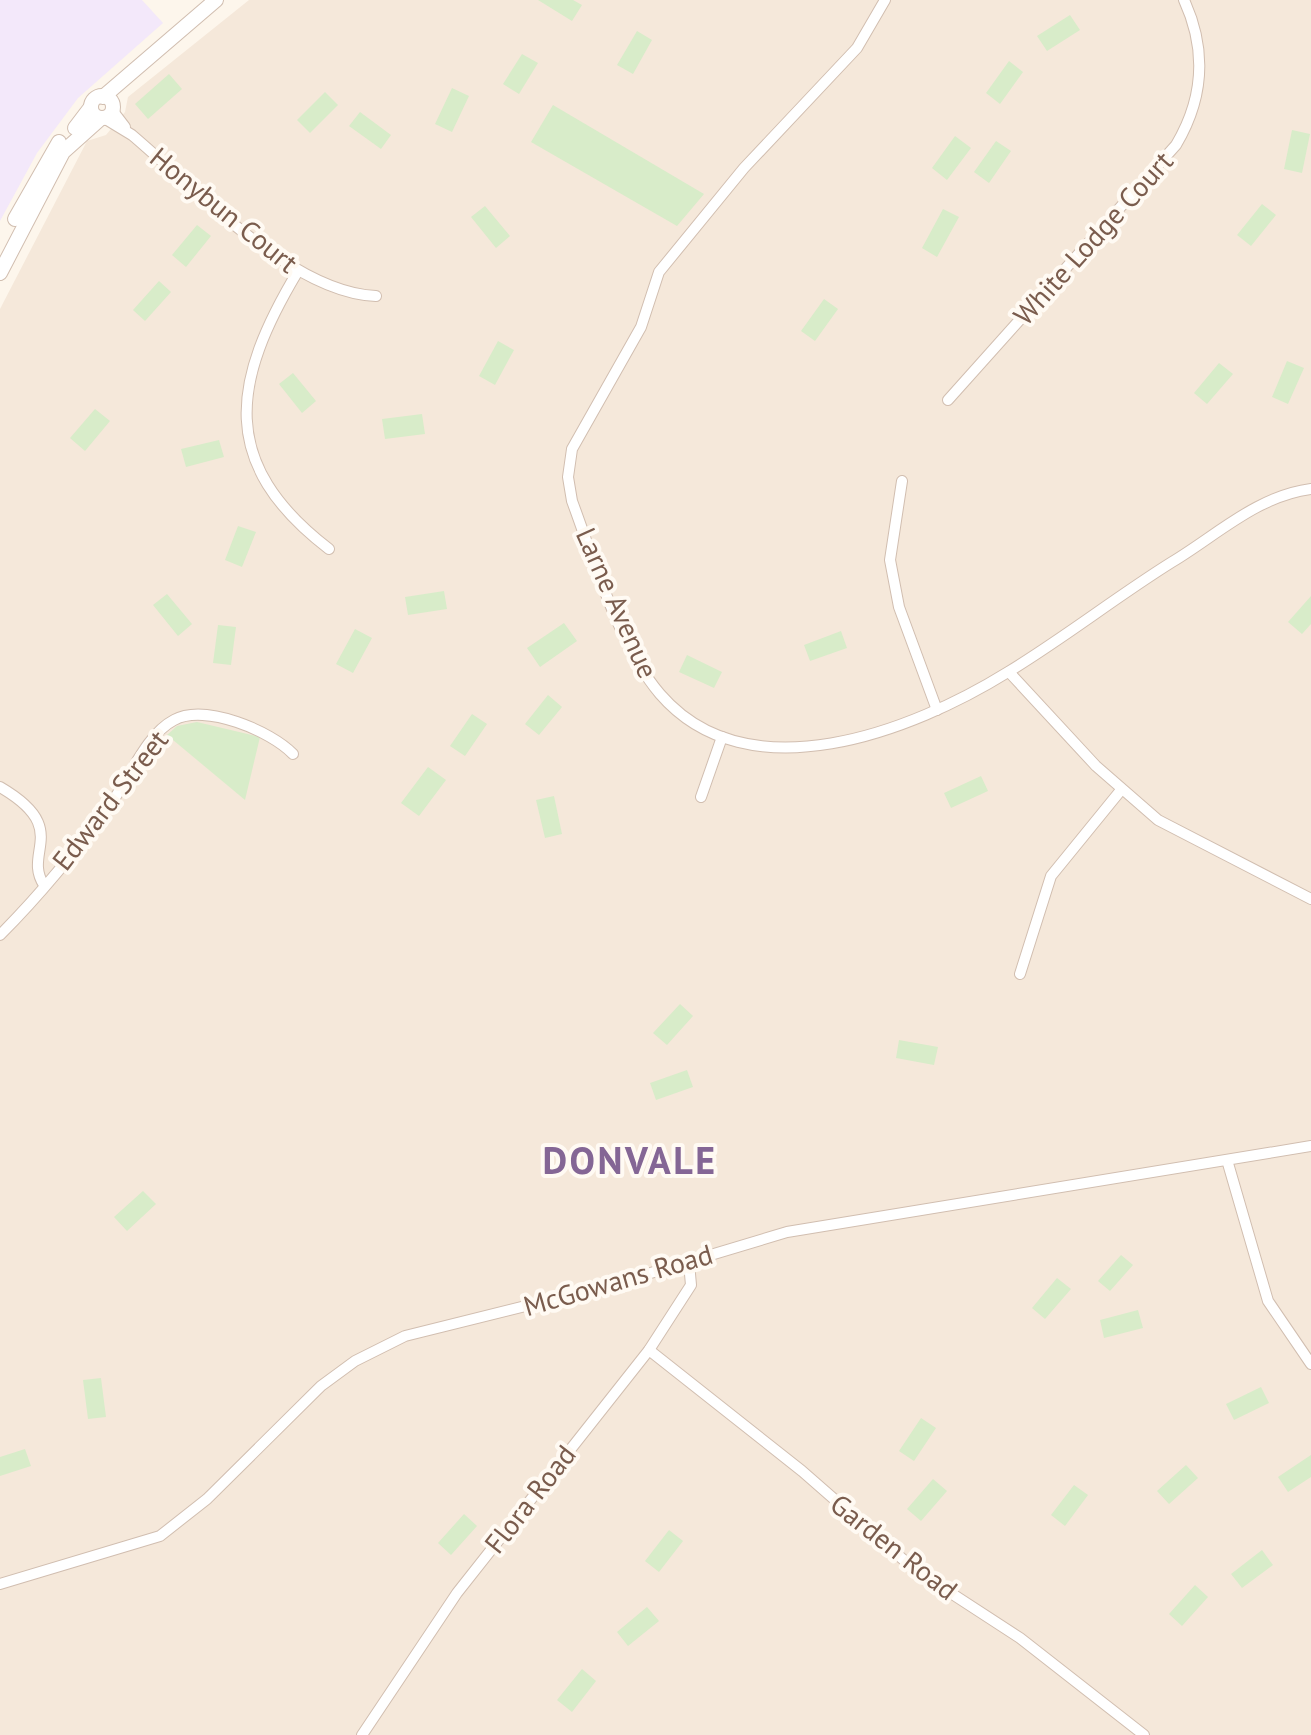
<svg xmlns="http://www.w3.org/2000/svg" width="1311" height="1735" font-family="'PT Sans',sans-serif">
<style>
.residential{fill:#f5e8da}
.education{fill:#f3e8fa}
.green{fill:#d8ecc9}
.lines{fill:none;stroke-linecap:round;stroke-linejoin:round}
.minor-casing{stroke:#d1beb0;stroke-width:12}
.tertiary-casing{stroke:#d1beb0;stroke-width:16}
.minor{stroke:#fff;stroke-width:10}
.tertiary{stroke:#fff;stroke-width:14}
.labels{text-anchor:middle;stroke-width:8;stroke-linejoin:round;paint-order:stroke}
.street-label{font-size:28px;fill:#7a5c4d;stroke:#fffaf3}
.district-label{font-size:38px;font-weight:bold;letter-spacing:2.5px;fill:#846695;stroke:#fffaf3}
</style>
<rect width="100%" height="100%" fill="#fdf6ec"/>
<polygon class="residential" points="249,0 1311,0 1311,1735 0,1735 0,309 87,141 106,135 125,112 128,97"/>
<polygon class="education" points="0,0 142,0 163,23 78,98 37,153 0,221"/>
<g class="green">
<polygon points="538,0 573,0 582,5 572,21"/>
<polygon points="1070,15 1080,30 1047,51 1037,36"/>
<polygon points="637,31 652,40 633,74 617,65"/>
<polygon points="522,54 538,63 519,94 503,84"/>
<polygon points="1009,61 1023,72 1000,104 986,93"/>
<polygon points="169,74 182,89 148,119 135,104"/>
<polygon points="452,88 469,96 452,132 435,124"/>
<polygon points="325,92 338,105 310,133 297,120"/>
<polygon points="553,105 704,194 677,226 531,142"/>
<polygon points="360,112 391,135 381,149 349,126"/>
<polygon points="1292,130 1310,134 1302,173 1284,169"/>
<polygon points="955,136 971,148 947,180 932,168"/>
<polygon points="996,141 1011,151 989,183 974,172"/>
<polygon points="1262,204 1276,215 1251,246 1237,235"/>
<polygon points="485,206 510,236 496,248 471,217"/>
<polygon points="943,209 959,217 937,257 922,248"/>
<polygon points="197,225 211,236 186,267 172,255"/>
<polygon points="159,281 171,292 145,321 133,310"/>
<polygon points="824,299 838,309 815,341 801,331"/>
<polygon points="498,341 514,350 495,385 479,376"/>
<polygon points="1287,361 1304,368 1288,404 1272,397"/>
<polygon points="1219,363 1233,374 1207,404 1194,393"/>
<polygon points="293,373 316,401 302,413 279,384"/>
<polygon points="95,409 110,421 85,451 70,438"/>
<polygon points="422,414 425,434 385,439 382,419"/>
<polygon points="219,440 224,457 186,467 181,449"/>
<polygon points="238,526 256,532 242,567 225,560"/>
<polygon points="444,591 447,609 408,615 405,597"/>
<polygon points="167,594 192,624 178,636 153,605"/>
<polygon points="1311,596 1311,624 1302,634 1288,622"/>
<polygon points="564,623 577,641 540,667 527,648"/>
<polygon points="218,625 236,627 231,665 213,663"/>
<polygon points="355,629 372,638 353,673 336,664"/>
<polygon points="841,631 847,648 810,661 804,645"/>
<polygon points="687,655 722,672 714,688 679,672"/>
<polygon points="548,695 562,707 539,735 525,724"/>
<polygon points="472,714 487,724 465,756 450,746"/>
<polygon points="197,722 260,737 245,800 167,735 177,726"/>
<polygon points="428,767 446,780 419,816 401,803"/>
<polygon points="981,776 988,791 951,808 944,793"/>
<polygon points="554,796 562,834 545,838 536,800"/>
<polygon points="680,1004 693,1016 667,1045 653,1033"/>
<polygon points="899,1040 938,1047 934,1065 896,1058"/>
<polygon points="687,1070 693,1087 656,1100 650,1083"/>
<polygon points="143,1191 156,1204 127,1231 114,1217"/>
<polygon points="1121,1255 1133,1265 1110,1291 1098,1281"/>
<polygon points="1057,1278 1071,1289 1045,1319 1032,1308"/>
<polygon points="1138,1310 1143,1328 1104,1338 1100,1320"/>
<polygon points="101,1378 106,1417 88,1419 83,1380"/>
<polygon points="1261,1387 1269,1403 1234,1420 1226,1404"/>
<polygon points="921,1418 936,1428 914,1461 899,1451"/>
<polygon points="25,1449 31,1466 0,1476 0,1457"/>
<polygon points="1311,1455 1311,1477 1288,1492 1278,1477"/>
<polygon points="1186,1465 1198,1478 1169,1504 1157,1491"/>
<polygon points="933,1479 947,1491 921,1521 907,1509"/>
<polygon points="1074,1485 1088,1495 1065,1526 1051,1515"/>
<polygon points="464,1514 477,1526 451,1555 438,1543"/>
<polygon points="669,1530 683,1541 659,1572 645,1561"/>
<polygon points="1262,1550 1273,1565 1242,1588 1231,1574"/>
<polygon points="1195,1585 1208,1597 1182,1626 1169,1614"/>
<polygon points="647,1607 659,1621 628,1646 617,1632"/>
<polygon points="582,1669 596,1681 572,1712 557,1700"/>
</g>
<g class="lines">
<defs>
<g id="minor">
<path d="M 885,0 L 857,48 L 744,168 L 659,272 L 641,327 L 572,449 L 568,477 L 572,501 C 594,560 619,646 660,694 C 748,796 913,731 1008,672 C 1064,638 1116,597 1172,562 C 1217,535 1257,496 1311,489"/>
<polyline points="112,110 125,127"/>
<path d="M 104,118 L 132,135 C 196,189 292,293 376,296"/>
<path d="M 298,271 C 232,381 217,463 329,549"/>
<path d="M 948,400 L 1176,145 C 1204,98 1207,50 1184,0"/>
<polyline points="902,481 890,560 899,607 937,710"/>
<polyline points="1009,672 1096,766 1158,820 1311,899"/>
<path d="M 0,787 C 72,829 22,852 44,885"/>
<polyline points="701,797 722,737"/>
<path d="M 0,935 C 41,894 80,846 114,799 C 131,775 147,734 174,720 C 205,703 271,731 293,754"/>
<polyline points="1020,974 1051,876 1121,790"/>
<polyline points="1227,1160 1268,1301 1311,1364"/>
<polyline points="649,1350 802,1471 914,1569 1020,1638 1144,1735"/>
<polyline points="0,1584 160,1536 207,1499 321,1386 355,1361 405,1336 614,1284 787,1232 1311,1146"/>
<polyline points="362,1735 457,1593 649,1350 691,1285 689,1263"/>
</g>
<g id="tertiary">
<circle cx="102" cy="107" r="11"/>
<polyline points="103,97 216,0"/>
<polyline points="75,128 91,107"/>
<polyline points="15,219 59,142"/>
<polyline points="0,273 63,152 101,118"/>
</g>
</defs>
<use href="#minor" class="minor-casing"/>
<use href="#tertiary" class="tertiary-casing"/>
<use href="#minor" class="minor"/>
<use href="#tertiary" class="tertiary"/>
</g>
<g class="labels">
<g class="street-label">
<text transform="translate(224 210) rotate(39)" y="10">Honybun Court</text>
<text transform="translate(1093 238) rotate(-48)" y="10">White Lodge Court</text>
<text transform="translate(617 603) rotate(66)" y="10">Larne Avenue</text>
<text transform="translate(110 800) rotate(-52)" y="10">Edward Street</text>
<text transform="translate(618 1280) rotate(-16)" y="10">McGowans Road</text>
<text transform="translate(530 1499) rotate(-52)" y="10">Flora Road</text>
<text transform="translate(894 1547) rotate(38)" y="10">Garden Road</text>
</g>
<g class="district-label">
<text x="630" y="1174">DONVALE</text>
</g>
</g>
</svg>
